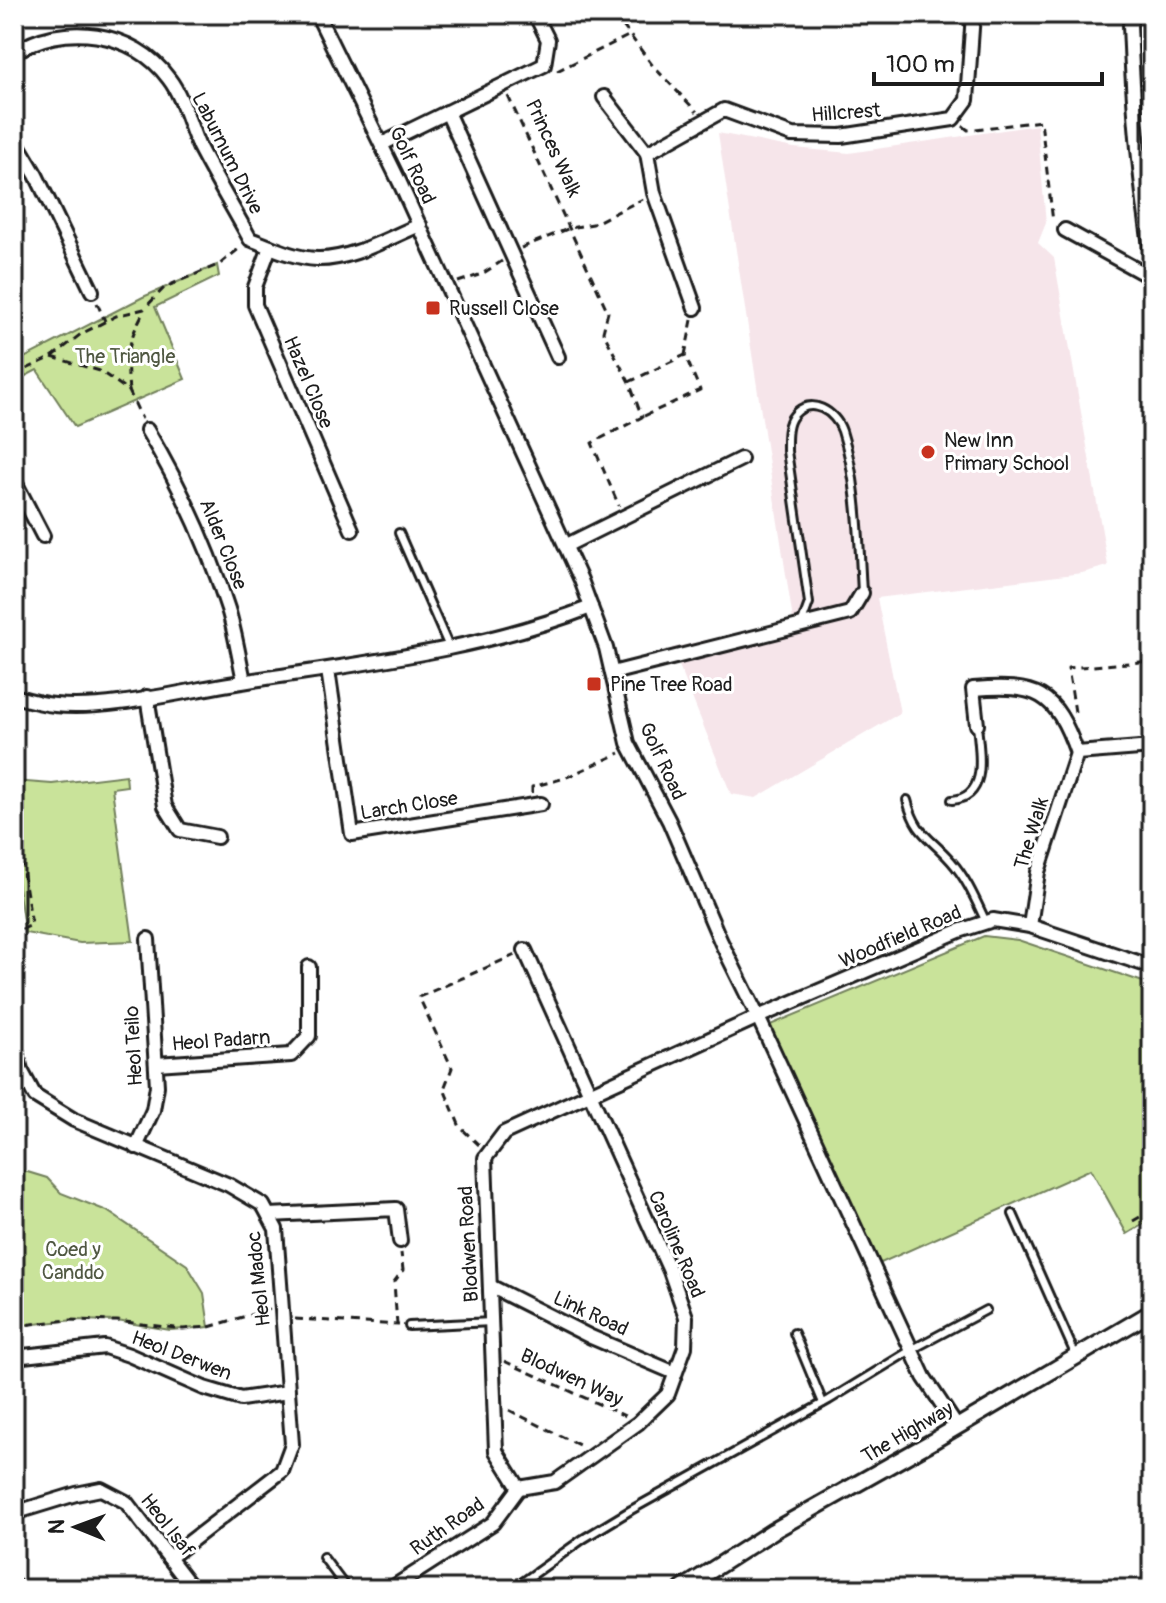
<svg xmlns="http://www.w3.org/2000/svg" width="1166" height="1603" font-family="Pangolin,sans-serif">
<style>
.built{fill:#f6e5ea}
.green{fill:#c9e39a;stroke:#72805b;stroke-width:2}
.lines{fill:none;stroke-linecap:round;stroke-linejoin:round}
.service-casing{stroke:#1c1c1c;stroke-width:12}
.minor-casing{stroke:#1c1c1c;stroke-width:18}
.tertiary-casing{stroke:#1c1c1c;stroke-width:20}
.path{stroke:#1c1c1c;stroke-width:3;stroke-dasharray:8 6;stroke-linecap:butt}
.service{stroke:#fff;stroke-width:6}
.minor{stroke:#fff;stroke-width:12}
.tertiary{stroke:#fff;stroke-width:14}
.poi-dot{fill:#c8321e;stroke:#fff;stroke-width:3}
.labels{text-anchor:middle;stroke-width:6;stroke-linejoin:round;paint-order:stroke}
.street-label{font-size:20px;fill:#1c1c1c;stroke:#fff}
.poi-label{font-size:20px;fill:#1c1c1c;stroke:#fff;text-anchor:start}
.park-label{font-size:20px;fill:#505842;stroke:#fff}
</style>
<rect width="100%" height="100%" fill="#fff"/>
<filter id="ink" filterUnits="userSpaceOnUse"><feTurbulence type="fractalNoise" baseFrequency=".0125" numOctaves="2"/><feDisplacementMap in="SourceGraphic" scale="16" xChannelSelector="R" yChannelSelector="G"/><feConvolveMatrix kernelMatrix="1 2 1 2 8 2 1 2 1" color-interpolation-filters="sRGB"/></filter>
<g filter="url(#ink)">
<polygon class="built" points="1037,125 1046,223 1038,243 1054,258 1108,566 1082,573 877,598 900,713 756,798 731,794 672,648 793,620 718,133 794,148 849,153"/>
<g class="green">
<polygon points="217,265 219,276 155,307 185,379 75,427 37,370 14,382 14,363 143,297"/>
<polygon points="126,775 127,786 112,788 133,941 80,943 25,933 14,861 14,781 52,784"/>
<polygon points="984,936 1018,940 1152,985 1152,1219 1127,1234 1091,1169 872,1267 763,1028"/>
<polygon points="14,1164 21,1170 47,1178 61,1193 107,1211 187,1265 204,1293 209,1327 170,1330 117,1321 75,1320 14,1326"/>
</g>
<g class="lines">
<defs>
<g id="service">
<polyline points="399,533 449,647"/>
<path d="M 801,625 L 809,603 L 787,451 C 787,439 786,424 794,415 C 810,395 836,412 842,431 C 858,480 859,541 862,592"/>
<path d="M 907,800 C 916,835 929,836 951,861 C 967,879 976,901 986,922"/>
<path d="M 952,800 C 990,797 979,750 977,725"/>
<polyline points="14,1092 29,1086"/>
<polyline points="1013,1214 1076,1356"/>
<polyline points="409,1326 492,1322"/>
<polyline points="794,1333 823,1403"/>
<polyline points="323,1557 347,1589"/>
<polyline points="513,1589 583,1539 631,1510 829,1400 911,1350 986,1310"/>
</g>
<g id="minor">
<polyline points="317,14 400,183 581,580 606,648 628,743 669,821 721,942 758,1017 924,1377 957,1427"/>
<path d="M 1133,14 L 1130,25 C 1133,103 1139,180 1152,257"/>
<path d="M 14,53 C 62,21 134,30 169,79 C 183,97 189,125 199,147 C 215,178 233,208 250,239 C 271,247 293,258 317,259 C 351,260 388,238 420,225"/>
<polyline points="604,97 647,153 654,193 695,308"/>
<polyline points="447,112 558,357"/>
<polyline points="14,138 36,175 92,291"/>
<polyline points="382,144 544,65 548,40 535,14"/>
<polyline points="647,153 724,110 792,135 841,136 953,119 967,100 973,14"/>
<polyline points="1065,230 1152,278"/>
<polyline points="270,247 255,287 255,305 352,530"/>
<path d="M 147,430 C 181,487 208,546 228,609 C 235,632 239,657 244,681"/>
<polyline points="14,480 43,536"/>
<polyline points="565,546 741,459"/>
<polyline points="328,670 352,834 541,804"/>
<polyline points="612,673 850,613 862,593"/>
<path d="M 14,696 C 28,700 41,704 55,705 C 110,711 191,689 248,681 C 363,663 481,650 591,607"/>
<polyline points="147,697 165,806 180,830 217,837"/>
<path d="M 977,725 L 973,689 C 1037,684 1055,691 1077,753"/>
<polyline points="1030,926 1038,872 1077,753 1152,747"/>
<polyline points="14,1042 21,1070 35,1096 74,1120 229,1185 263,1205 276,1229 292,1444 282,1471 169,1558"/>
<polyline points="156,1064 291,1055 309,1036 309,967"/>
<polyline points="136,1147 153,1110 157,1086 148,939"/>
<polyline points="269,1215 396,1209 400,1241"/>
<polyline points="490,1286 591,1337 675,1373"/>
<polyline points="14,1357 105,1347 129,1355 204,1388 241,1399 288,1392"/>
<polyline points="519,1488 496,1451 485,1158 504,1133 758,1017 959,931 993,920 1030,926 1152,967"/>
<polyline points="519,1488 555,1482 638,1423 668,1394 685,1347 686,1317 670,1271 525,950"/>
<polyline points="14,1513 76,1494 101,1489 126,1502 193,1589"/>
<polyline points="14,1585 17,1589"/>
<polyline points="390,1589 493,1523 519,1488"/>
</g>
<polyline id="tertiary" points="682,1589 773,1531 933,1441 1152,1312"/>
</defs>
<use href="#service" class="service-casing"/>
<use href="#minor" class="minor-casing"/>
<use href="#tertiary" class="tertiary-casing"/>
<g class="path">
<polyline points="614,14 653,66 697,112"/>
<polyline points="557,71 628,36"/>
<polyline points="508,96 608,312 603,332 629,382 642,417 592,443 619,506"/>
<polyline points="963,126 968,130 1041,121 1053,222"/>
<polyline points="521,248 570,228 593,224 643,199"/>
<polyline points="458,282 482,274 502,261"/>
<polyline points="97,303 105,321"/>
<polyline points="685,355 692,320"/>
<polyline points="52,357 100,371 129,391 142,419"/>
<polyline points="14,375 52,357 81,334 116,316 144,309 165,287 220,264 241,247"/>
<polyline points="629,382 685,355 700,390 642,417"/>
<path d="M 129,391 C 126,356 127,343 144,311"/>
<polyline points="1075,712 1068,668 1152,661"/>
<polyline points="532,793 532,787 565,778 620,753"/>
<polyline points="14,818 32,925 20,930 14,929"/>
<polyline points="479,1145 460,1127 444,1089 452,1068 419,997 515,955"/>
<polyline points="1133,1221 1152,1210"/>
<polyline points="295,1319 399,1325"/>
<polyline points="397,1325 394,1282 403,1270 401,1253"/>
<polyline points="14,1326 68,1320 117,1321 183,1329 209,1327 270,1309"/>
<polyline points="504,1361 625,1416"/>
<polyline points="509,1410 581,1446"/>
</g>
<use href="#service" class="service"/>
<use href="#minor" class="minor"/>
<use href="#tertiary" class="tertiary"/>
</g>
</g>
<g class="poi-dot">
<rect x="425" y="300" width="16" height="16" rx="4"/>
<circle cx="928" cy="452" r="8"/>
<rect x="586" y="676" width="16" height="16" rx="4"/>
</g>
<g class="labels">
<g class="street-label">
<text transform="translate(846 112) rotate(-4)" y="7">Hillcrest</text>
<text transform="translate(554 148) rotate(65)" y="7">Princes Walk</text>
<text transform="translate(228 153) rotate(63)" y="7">Laburnum Drive</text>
<text transform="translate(413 165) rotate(65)" y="7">Golf Road</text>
<text transform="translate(309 382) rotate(67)" y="7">Hazel Close</text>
<text transform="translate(224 544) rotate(68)" y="7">Alder Close</text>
<text transform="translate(663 761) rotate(65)" y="7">Golf Road</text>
<text transform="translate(409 805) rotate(-9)" y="7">Larch Close</text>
<text transform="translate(1031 833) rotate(-73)" y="7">The Walk</text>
<text transform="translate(900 936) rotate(-23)" y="7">Woodfield Road</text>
<text transform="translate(221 1040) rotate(-4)" y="7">Heol Padarn</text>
<text transform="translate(133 1046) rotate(-93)" y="7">Heol Teilo</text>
<text transform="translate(468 1244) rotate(-93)" y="7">Blodwen Road</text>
<text transform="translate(677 1244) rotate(67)" y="7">Caroline Road</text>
<text transform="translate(258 1279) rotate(-96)" y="7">Heol Madoc</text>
<text transform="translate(591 1313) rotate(25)" y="7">Link Road</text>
<text transform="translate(182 1355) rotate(21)" y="7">Heol Derwen</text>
<text transform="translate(572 1377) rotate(25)" y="7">Blodwen Way</text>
<text transform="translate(907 1432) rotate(-30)" y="7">The Highway</text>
<text transform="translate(168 1525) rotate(52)" y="7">Heol Isaf</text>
<text transform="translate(447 1526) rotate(-35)" y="7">Ruth Road</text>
</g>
<g class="poi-label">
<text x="449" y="315">Russell Close</text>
<text x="944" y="447">New Inn<tspan x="944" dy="23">Primary School</tspan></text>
<text x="610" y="691">Pine Tree Road</text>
</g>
<g class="park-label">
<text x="125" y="363">The Triangle</text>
<text x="73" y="1256">Coed y<tspan x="73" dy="23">Canddo</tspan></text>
</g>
</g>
<rect width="1166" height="1603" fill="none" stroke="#fff" stroke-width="48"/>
<rect x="24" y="24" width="1118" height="1555" fill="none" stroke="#1c1c1c" stroke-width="3" filter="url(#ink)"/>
<g transform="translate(76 1527) rotate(271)" stroke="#ffffff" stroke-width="6" paint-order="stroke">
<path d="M0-6L14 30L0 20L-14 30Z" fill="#1c1c1c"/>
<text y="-12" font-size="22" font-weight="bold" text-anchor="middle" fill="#1c1c1c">N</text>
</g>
<path d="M874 72v12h228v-12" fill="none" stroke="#1c1c1c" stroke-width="4"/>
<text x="886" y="72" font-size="24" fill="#1c1c1c" stroke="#ffffff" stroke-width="6" paint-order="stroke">100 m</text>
</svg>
